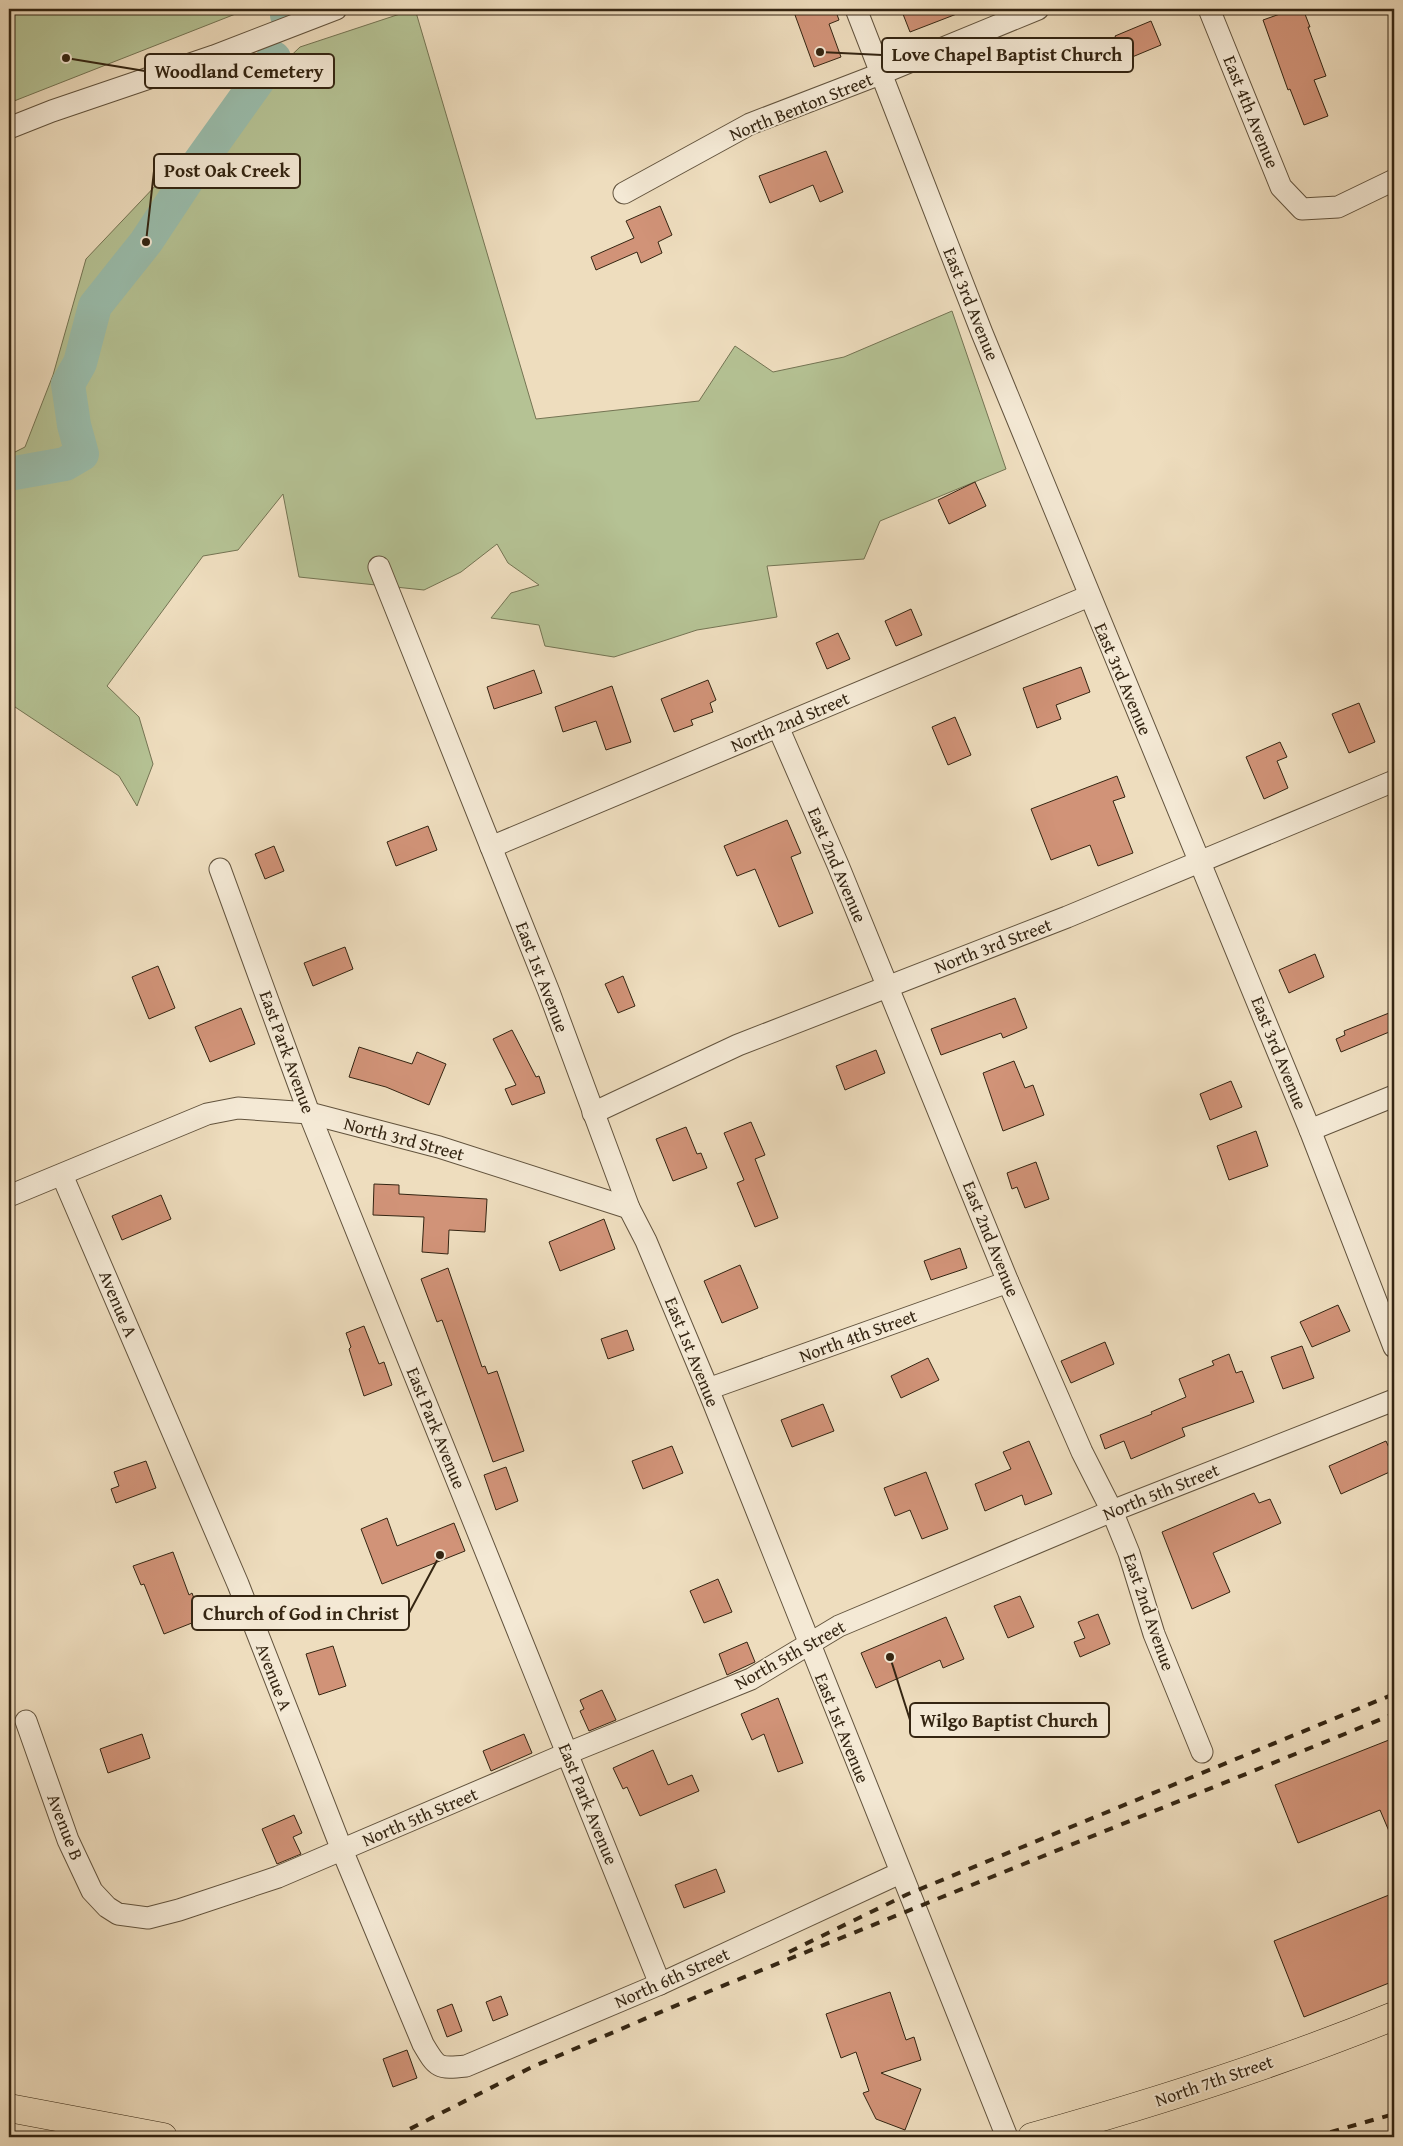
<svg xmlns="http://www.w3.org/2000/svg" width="1403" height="2146" font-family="'Gentium Book Plus',serif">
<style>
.green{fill:#b5c294;stroke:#747453}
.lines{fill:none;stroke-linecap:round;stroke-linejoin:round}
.river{stroke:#9abdac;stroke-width:34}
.building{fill:#d19378;stroke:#342512}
.street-casing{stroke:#62533d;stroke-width:23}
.primary-casing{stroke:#342512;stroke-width:29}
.street{stroke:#f4e9d5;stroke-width:21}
.primary{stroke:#eeddbe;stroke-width:28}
.rail{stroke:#342512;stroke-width:4;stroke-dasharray:9 9;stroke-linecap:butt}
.labels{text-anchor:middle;stroke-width:4;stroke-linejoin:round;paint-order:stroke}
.street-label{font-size:18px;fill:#342512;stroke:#f4e9d5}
.leader{fill:none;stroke:#342512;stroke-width:2}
.callout-dot{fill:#342512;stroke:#f4e9d5;stroke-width:2}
.callout{fill:#f4e9d5;stroke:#342512;stroke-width:2}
.callout-label{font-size:19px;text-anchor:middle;font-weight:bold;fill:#342512}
</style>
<rect width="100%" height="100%" fill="#eeddbe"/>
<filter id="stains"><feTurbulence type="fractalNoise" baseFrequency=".004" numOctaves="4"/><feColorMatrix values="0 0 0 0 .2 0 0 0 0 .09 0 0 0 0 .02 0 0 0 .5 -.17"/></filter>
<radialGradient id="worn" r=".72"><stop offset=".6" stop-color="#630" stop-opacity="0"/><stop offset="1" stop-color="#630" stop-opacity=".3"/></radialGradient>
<g class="green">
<polygon points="9,9 237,9 238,13 9,103"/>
<polygon points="415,9 536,419 699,401 735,346 773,372 844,357 952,311 1006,469 880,521 864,559 767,566 777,617 697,630 614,657 545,646 539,625 491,618 511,593 539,585 508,563 497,544 461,572 424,590 299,577 283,494 238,550 203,556 107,686 139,717 153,764 137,806 119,776 9,703 9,455 25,447 53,375 86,259 159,182 300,47"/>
</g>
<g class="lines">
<g class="river">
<polyline points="287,15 290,9"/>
<polyline points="9,474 65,464 82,454 74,425 68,384 80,363 95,306 146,242 189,177 274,58"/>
</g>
</g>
<g class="building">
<polygon points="812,9 835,9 839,20 829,24 841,57 814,67 795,15"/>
<polygon points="901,9 967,9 967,10 910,32"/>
<polygon points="1294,9 1303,9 1310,27 1308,27 1326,76 1314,80 1328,116 1304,125 1290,89 1288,90 1263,20"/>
<polygon points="1151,21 1161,45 1125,60 1115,36"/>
<polygon points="826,151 843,192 820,202 813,185 770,203 759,176"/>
<polygon points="660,206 672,235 658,242 662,253 641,263 637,252 596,270 591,257 634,238 626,221"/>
<polygon points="975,482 986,506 949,524 938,500"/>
<polygon points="911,609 922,635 896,646 885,621"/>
<polygon points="838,633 850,659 827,669 816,643"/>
<polygon points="1081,667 1090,692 1056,705 1061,719 1037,728 1023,688"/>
<polygon points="534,670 542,693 494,709 487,687"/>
<polygon points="708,680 716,700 710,703 713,712 691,720 693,725 674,732 661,699"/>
<polygon points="612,686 631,742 606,750 596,721 563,732 555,707"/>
<polygon points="1359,703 1375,742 1349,753 1332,714"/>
<polygon points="955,717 971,755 948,765 932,727"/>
<polygon points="1280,742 1287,757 1277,761 1288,788 1264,799 1246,757"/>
<polygon points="1117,776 1125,797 1113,801 1133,853 1098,866 1090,845 1051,860 1031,809"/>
<polygon points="787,820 801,853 791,857 813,913 779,927 755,869 737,876 724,846"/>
<polygon points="428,826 437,850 396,866 387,842"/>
<polygon points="274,846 284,871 265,879 255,854"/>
<polygon points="345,947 353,969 313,986 304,963"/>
<polygon points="1315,954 1324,977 1289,993 1279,970"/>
<polygon points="158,966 175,1008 149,1019 132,977"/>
<polygon points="623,976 635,1006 618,1013 605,984"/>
<polygon points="1015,998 1027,1028 1003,1038 1001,1033 941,1055 931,1029"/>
<polygon points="241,1008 255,1044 210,1062 195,1027"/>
<polygon points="1394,1011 1394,1030 1341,1052 1336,1039 1345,1035 1344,1031"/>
<polygon points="512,1030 536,1077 539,1076 545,1093 512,1105 505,1089 516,1085 493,1039"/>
<polygon points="359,1047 412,1064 417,1052 446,1064 429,1105 386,1087 349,1077"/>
<polygon points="876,1050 885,1073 845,1090 836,1066"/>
<polygon points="1014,1061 1025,1088 1033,1085 1044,1115 1003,1131 983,1073"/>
<polygon points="1231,1081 1242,1107 1210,1120 1200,1094"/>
<polygon points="751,1122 765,1155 755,1159 778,1218 755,1227 737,1183 744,1180 724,1133"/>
<polygon points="686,1127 697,1154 701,1153 707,1168 673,1181 656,1139"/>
<polygon points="1256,1131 1268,1166 1229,1180 1217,1146"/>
<polygon points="1036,1162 1049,1199 1025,1208 1017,1187 1012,1189 1007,1173"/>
<polygon points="374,1184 399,1185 399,1194 487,1199 485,1232 449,1230 448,1254 422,1252 424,1217 373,1215"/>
<polygon points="161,1195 171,1219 122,1240 112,1216"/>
<polygon points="604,1219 615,1249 560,1271 549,1242"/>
<polygon points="960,1248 967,1268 931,1280 924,1261"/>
<polygon points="740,1265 758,1308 722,1323 704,1281"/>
<polygon points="448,1268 482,1367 485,1366 488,1374 497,1371 524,1451 493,1462 442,1320 437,1322 421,1279"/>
<polygon points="1338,1305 1350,1331 1312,1347 1300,1322"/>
<polygon points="364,1326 379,1364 384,1362 392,1385 364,1396 349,1349 351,1347 346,1333"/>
<polygon points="627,1330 634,1350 608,1359 601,1339"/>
<polygon points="1105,1342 1114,1364 1071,1383 1061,1361"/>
<polygon points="1302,1346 1314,1378 1283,1389 1271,1357"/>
<polygon points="1229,1354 1236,1373 1242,1371 1254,1402 1182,1428 1185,1436 1131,1459 1124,1441 1105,1449 1100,1435 1152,1414 1151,1412 1186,1397 1179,1379 1214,1365 1212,1361"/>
<polygon points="928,1358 939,1380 901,1398 891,1376"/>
<polygon points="823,1404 834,1431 792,1447 781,1420"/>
<polygon points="1029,1441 1052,1494 1025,1505 1022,1495 985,1511 975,1484 1011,1469 1003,1452"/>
<polygon points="1386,1441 1394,1459 1394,1470 1341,1494 1329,1466"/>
<polygon points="672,1446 683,1473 643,1489 632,1461"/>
<polygon points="146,1461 156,1488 116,1503 111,1489 119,1486 114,1472"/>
<polygon points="506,1467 518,1501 496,1510 484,1475"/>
<polygon points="926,1472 948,1529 922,1539 910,1510 895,1516 884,1488"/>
<polygon points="1254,1493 1259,1503 1270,1499 1281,1523 1213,1553 1230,1592 1192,1609 1162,1532"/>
<polygon points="387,1518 397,1546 454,1523 465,1551 382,1584 361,1529"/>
<polygon points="173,1552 189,1595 192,1593 202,1619 164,1634 144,1584 141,1585 133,1566"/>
<polygon points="718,1579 732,1612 704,1623 690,1591"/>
<polygon points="1020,1596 1034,1627 1008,1638 994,1606"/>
<polygon points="1098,1614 1110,1644 1080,1657 1074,1642 1085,1638 1078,1622"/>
<polygon points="946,1617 964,1659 943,1668 940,1660 876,1688 861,1653"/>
<polygon points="747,1642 755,1662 727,1675 719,1654"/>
<polygon points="333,1646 346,1686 319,1695 306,1654"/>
<polygon points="602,1690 616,1720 589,1731 580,1711 584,1709 580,1700"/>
<polygon points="778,1698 803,1763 778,1772 764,1734 752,1740 741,1714"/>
<polygon points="142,1734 150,1758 108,1773 100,1749"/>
<polygon points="524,1734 532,1753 491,1771 483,1751"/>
<polygon points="1394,1738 1394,1843 1380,1810 1298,1843 1275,1785"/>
<polygon points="653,1750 668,1785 692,1775 699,1791 640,1816 627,1787 623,1789 613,1768"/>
<polygon points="294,1815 302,1833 293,1837 301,1854 277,1864 262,1829"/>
<polygon points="716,1869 725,1892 684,1908 675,1885"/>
<polygon points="1394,1893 1394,1981 1304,2017 1274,1941"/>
<polygon points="890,1992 906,2040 914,2037 921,2060 881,2073 921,2089 905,2130 876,2119 863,2093 869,2091 856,2052 841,2058 826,2014"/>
<polygon points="501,1996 508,2015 493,2021 486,2002"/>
<polygon points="452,2004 462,2031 447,2037 437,2010"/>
<polygon points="407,2050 417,2078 393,2087 383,2059"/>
</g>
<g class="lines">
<defs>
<g id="street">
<polyline points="856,9 982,333 1310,1130 1394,1347"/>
<polyline points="1209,9 1281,187 1302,209 1338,207 1394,180"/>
<polyline points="9,128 52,111 214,56 336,9"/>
<polyline points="624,193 750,124 880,74 1038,9"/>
<polyline points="379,567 549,992 629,1208 646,1241 708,1389 1007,2137"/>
<polyline points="778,727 838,865 1008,1282 1082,1452 1112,1511 1129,1553 1154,1634 1202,1752"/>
<polyline points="491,847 1089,596"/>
<polyline points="220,869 309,1113 660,1984"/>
<polyline points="593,1113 738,1045 1067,917 1394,781"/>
<polyline points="1310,1130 1394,1096"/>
<path d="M 62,1175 L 238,1584 L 342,1850 L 423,2044 C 437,2068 438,2069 466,2066 L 660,1984 L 900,1873"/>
<polyline points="9,1196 207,1114 238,1108 309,1113 439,1147 629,1208"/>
<polyline points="708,1389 1008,1282"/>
<polyline points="26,1721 68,1840 92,1891 107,1907 118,1914 148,1918 179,1910 278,1877 568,1753 751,1679 839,1626 1112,1511 1394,1400"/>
</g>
<g id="primary">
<polyline points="9,2108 163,2137"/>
<path d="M 1032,2137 C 1154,2103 1276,2064 1394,2016"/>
</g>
</defs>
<use href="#street" class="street-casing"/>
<use href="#primary" class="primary-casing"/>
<use href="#street" class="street"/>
<use href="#primary" class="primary"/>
<g class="rail">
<polyline points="789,1952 908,1894 1394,1694"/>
<polyline points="394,2137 532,2067 710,1991 1394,1714"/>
<polyline points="1313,2137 1394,2114"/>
</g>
</g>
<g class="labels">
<g class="street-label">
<text transform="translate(801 107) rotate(-22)" y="6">North Benton Street</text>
<text transform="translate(1251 112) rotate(68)" y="6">East 4th Avenue</text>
<text transform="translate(971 304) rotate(68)" y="6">East 3rd Avenue</text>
<text transform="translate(1123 679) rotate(67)" y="6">East 3rd Avenue</text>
<text transform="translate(790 722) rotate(-23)" y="6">North 2nd Street</text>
<text transform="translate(837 865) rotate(67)" y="6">East 2nd Avenue</text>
<text transform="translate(993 946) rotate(-21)" y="6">North 3rd Street</text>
<text transform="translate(542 977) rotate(69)" y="6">East 1st Avenue</text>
<text transform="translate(287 1052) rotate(70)" y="6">East Park Avenue</text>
<text transform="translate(1279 1053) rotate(68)" y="6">East 3rd Avenue</text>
<text transform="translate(404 1139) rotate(15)" y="6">North 3rd Street</text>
<text transform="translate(991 1239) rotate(68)" y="6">East 2nd Avenue</text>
<text transform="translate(118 1304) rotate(67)" y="6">Avenue A</text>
<text transform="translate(858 1336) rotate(-20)" y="6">North 4th Street</text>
<text transform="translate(692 1352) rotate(68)" y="6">East 1st Avenue</text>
<text transform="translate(436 1428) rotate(68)" y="6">East Park Avenue</text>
<text transform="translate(1161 1492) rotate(-22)" y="6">North 5th Street</text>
<text transform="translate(1149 1612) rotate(71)" y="6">East 2nd Avenue</text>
<text transform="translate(790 1655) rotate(-29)" y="6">North 5th Street</text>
<text transform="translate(274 1677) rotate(69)" y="6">Avenue A</text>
<text transform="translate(842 1728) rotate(68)" y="6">East 1st Avenue</text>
<text transform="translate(588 1804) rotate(68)" y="6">East Park Avenue</text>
<text transform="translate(420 1817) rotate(-23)" y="6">North 5th Street</text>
<text transform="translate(65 1827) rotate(69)" y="6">Avenue B</text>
<text transform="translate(672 1978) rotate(-24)" y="6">North 6th Street</text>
<text transform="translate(1214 2081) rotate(-19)" y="6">North 7th Street</text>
</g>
</g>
<path class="leader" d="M820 52L882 55M66 58L145 71M146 242L154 171M440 1555L409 1613M890 1657L910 1720"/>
<g class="callout-dot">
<circle cx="820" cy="52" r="5"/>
<circle cx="66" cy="58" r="5"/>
<circle cx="146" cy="242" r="5"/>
<circle cx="440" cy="1555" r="5"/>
<circle cx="890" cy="1657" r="5"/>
</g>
<g class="callout">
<rect x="882" y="38" width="251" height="34" rx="5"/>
<rect x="145" y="54" width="189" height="34" rx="5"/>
<rect x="154" y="154" width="146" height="34" rx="5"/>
<rect x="192" y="1596" width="217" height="34" rx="5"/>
<rect x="910" y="1703" width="199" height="34" rx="5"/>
</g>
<g class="callout-label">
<text x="1007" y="61">Love Chapel Baptist Church</text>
<text x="239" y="78">Woodland Cemetery</text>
<text x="227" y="177">Post Oak Creek</text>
<text x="301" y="1620">Church of God in Christ</text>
<text x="1009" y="1727">Wilgo Baptist Church</text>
</g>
<rect width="1403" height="2146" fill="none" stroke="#eeddbe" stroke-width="30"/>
<rect x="10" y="10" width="1383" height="2126" fill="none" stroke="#342512" stroke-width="2.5"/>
<rect x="15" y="15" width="1373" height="2116" fill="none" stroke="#342512"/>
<rect width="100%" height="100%" filter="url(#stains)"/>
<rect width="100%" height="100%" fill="url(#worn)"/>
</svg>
